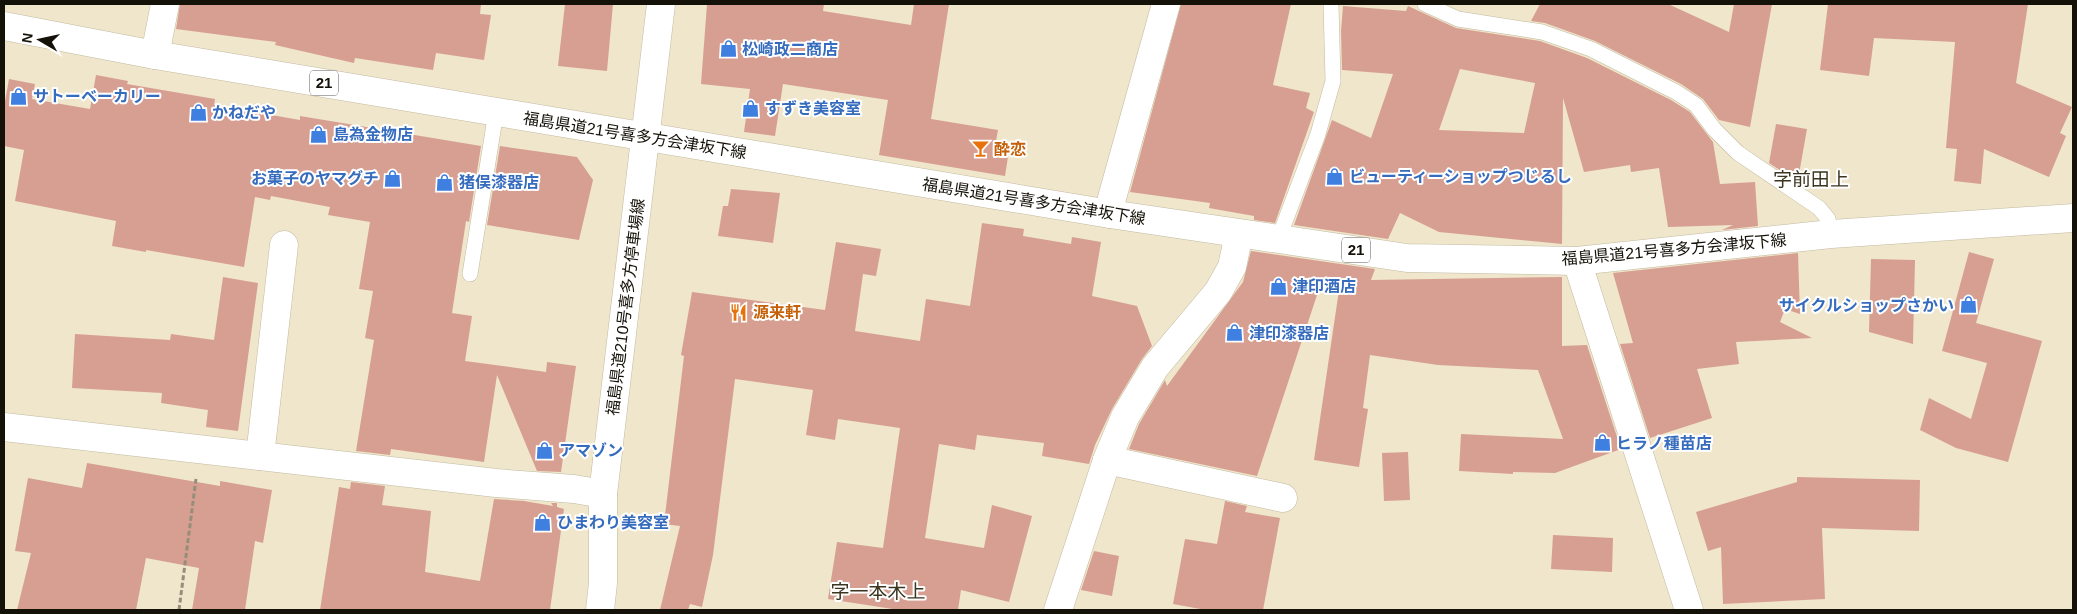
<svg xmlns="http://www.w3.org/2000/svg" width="2077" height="614" font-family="Arial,'Noto Sans JP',sans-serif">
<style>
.building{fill:#d79f91;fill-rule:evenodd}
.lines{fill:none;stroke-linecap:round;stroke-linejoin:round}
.lane-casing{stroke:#c2baa0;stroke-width:16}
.street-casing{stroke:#c2baa0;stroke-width:29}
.secondary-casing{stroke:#c2baa0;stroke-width:29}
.primary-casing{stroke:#c2baa0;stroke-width:29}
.path{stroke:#958e7b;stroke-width:3;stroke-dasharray:5 2.5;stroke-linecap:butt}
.lane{stroke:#fff;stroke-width:15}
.street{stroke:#fff;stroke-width:28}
.secondary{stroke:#fff;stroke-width:28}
.primary{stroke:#fff;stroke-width:28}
.labels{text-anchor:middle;stroke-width:4;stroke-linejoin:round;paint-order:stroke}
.shield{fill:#fff;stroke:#5a5852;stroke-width:1}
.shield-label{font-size:15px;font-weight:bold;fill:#141108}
.shop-label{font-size:16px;font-weight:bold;fill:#366cbe;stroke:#fff;text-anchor:start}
.street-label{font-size:16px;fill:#141108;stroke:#fff}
.food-label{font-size:16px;font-weight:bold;fill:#c56008;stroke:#fff;text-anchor:start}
.quarter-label{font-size:19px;fill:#3c351f;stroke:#fff}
</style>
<rect width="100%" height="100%" fill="#efe6cc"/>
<g class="building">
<polygon points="180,4 481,4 480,14 491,15 484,60 436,53 433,70 355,58 354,63 275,45 276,42 176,29"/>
<polygon points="565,4 613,4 607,71 558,66"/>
<polygon points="707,4 824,4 823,11 911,25 914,4 949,4 931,119 998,130 996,141 1010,144 1005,176 879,155 888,100 783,84 775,136 744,132 750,89 701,84"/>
<polygon points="1181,4 1291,4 1273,85 1310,93 1306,108 1314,112 1275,223 1254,220 1254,216 1209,208 1210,203 1130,192"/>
<polygon points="1540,4 1668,4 1729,32 1734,4 1772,4 1750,127 1719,120 1703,99 1681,84 1595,41 1545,23 1531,21"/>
<polygon points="1828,4 2028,4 2016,83 2072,107 2060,133 2066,136 2049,177 1984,149 1981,184 1954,181 1957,149 1946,148 1955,42 1874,38 1869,76 1820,70"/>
<path d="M 1343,6 L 1406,11 L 1408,6 L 1456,28 L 1540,41 L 1587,58 L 1671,100 L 1690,112 L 1713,142 L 1720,184 L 1755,182 L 1758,226 L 1722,230 L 1733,225 L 1668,227 L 1659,168 L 1631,172 L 1630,165 L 1584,172 L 1563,98 L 1562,244 L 1439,232 L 1400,213 L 1388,239 L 1294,225 L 1332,120 L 1371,138 L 1393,74 L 1342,70 L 1341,31 ZM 1460,69 L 1535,83 L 1524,133 L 1439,130 Z"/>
<polygon points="96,75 128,81 127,84 215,99 214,105 300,120 300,116 481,146 469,222 466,221 452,313 472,316 465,361 546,372 547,362 576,366 561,472 537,471 497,375 484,462 391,449 390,455 356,451 374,340 365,338 373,291 359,289 370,222 328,215 330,207 271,196 270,200 255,197 244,267 146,250 146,252 112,246 116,221 15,201 24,150 4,146 4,107 9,79 35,84 32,99 90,109"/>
<polygon points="1776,124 1807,129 1799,174 1781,171 1769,163"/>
<polygon points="500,146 577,157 593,180 579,240 487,225"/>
<polygon points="731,189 780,193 773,243 718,236 723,206 728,206"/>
<polygon points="982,223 1024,229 1023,236 1071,244 1072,237 1101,242 1092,296 1137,306 1152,346 1142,359 1112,409 1095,445 1089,464 1042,456 1044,443 977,435 975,450 939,444 925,538 984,548 992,505 1032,516 1009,602 961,590 958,610 899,610 828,599 837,542 883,548 900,428 838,419 835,440 806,435 813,390 735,379 713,555 702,607 690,604 688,610 660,610 680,526 664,524 684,356 681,355 692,292 825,310 836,242 881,249 876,276 863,274 855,331 920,341 926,299 970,306"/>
<polygon points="1251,251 1375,269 1371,280 1562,277 1562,346 1587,345 1621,449 1555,473 1513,472 1513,474 1459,471 1461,434 1563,439 1538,370 1438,365 1370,355 1363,408 1368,409 1359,467 1314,460 1339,290 1320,286 1257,476 1129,449 1139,424 1165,380 1167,386 1243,282"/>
<polygon points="1969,252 1994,259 1976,323 2042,341 2008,462 1956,448 1920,430 1929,398 1971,419 1987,363 1942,351"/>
<polygon points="1798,253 1800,314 1785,309 1780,322 1812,338 1736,342 1739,364 1697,369 1712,418 1650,438 1620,344 1633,343 1613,273"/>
<polygon points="1871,259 1915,260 1913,344 1869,332"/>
<polygon points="223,277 258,283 238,431 206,427 208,410 161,403 162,393 72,388 75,334 170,340 171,334 214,340"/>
<polygon points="1408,452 1410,500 1384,501 1382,453"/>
<polygon points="87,463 220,486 220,481 272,490 263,543 255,541 245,610 192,610 199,568 146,558 136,610 17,610 31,553 15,551 28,478 82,488"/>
<polygon points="1797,477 1920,480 1919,531 1822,528 1825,599 1723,604 1721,547 1708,551 1696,512 1797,482"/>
<polygon points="351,482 385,486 382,505 431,511 425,572 480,581 494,499 524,501 553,506 551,503 557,503 557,507 564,509 550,610 320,610 339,487 350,489"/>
<polygon points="1225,501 1247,506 1245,512 1280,518 1263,610 1206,610 1173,604 1185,539 1217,544"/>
<polygon points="1553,535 1613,538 1612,572 1551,569"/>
<polygon points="1094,551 1119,556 1112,596 1081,590"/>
</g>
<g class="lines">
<defs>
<g id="lane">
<polyline points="1425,4 1458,19 1542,32 1591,49 1676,92 1696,105 1714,129 1738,153 1819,208 1828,219 1831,234"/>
<polyline points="1278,240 1318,134 1333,81 1331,4"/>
<polyline points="470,274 496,112"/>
</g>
<g id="street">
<polyline points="155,55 165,4"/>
<polyline points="1110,214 1112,198 1166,4"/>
<polyline points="1577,261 1689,610"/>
<polyline points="4,427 496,483 574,489 603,494"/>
<polyline points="260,456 284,245"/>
<polyline points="1107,460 1283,498"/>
<polyline points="1058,610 1107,460 1125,417 1155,367 1218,292 1232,267 1239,234"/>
</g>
<polyline id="secondary" points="600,610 603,583 603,494 661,4"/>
<polyline id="primary" points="4,26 155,55 1110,214 1407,258 1577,261 1831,234 2073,218"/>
</defs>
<use href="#lane" class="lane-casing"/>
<use href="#street" class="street-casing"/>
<use href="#secondary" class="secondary-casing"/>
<use href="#primary" class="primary-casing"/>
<polyline class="path" points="179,610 196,479"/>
<use href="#lane" class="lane"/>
<use href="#street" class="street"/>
<use href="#secondary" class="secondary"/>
<use href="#primary" class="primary"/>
</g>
<defs>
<symbol id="shop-bare" viewBox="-9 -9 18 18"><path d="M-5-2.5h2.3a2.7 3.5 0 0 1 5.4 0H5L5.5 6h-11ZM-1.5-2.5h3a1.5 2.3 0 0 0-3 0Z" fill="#3f7fe0" stroke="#fff" stroke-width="2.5" paint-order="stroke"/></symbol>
<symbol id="bar-bare" viewBox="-9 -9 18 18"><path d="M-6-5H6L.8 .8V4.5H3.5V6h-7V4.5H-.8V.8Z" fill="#e8710a" stroke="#fff" stroke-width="2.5" paint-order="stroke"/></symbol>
<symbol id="restaurant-bare" viewBox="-9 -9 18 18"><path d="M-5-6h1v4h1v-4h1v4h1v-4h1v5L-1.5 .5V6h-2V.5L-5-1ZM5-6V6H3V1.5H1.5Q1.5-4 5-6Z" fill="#e8710a" stroke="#fff" stroke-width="2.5" paint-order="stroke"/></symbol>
</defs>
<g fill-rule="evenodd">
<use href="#shop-bare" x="716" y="36" width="25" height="25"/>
<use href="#shop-bare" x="6" y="84" width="25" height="25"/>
<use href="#shop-bare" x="738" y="96" width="25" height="25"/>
<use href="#shop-bare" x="186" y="100" width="25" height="25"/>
<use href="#shop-bare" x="306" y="122" width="25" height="25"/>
<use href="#bar-bare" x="968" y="136" width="25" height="25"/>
<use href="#shop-bare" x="1322" y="164" width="25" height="25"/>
<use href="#shop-bare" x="380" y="166" width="25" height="25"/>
<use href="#shop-bare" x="432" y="170" width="25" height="25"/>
<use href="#shop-bare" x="1266" y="274" width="25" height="25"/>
<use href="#shop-bare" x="1956" y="292" width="25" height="25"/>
<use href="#restaurant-bare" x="726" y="300" width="25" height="25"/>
<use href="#shop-bare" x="1222" y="320" width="25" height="25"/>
<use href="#shop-bare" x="1590" y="430" width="25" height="25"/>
<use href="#shop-bare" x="532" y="438" width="25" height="25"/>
<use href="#shop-bare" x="530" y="510" width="25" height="25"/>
</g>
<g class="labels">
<g class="shield">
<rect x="310" y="70.5" width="28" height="25" rx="4"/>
<rect x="1342" y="237.5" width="28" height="25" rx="4"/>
</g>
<g class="shield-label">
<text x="324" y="88">21</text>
<text x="1356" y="255">21</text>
</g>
<g class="shop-label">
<text x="742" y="55">松崎政二商店</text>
<text x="33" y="102">サトーベーカリー</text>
<text x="765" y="114">すずき美容室</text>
<text x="212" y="118">かねだや</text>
<text x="333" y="140">島為金物店</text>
<text x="1349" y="182">ビューティーショップつじるし</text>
<text x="379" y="184" text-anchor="end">お菓子のヤマグチ</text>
<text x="459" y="188">猪俣漆器店</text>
<text x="1292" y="292">津印酒店</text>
<text x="1954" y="311" text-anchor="end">サイクルショップさかい</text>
<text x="1249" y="339">津印漆器店</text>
<text x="1616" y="449">ヒラノ種苗店</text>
<text x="559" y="456">アマゾン</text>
<text x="557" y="528">ひまわり美容室</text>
</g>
<g class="street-label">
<text transform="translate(635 135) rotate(9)" y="6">福島県道21号喜多方会津坂下線</text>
<text transform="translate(1034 201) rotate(9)" y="6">福島県道21号喜多方会津坂下線</text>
<text transform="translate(1674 249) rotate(-5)" y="6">福島県道21号喜多方会津坂下線</text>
<text transform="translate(625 307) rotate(-83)" y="6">福島県道210号喜多方停車場線</text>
</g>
<g class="food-label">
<text x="994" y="155">酔恋</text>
<text x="753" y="318">源来軒</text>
</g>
<g class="quarter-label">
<text x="1811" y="186">字前田上</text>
<text x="878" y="598">字一本木上</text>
</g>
</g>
<rect width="2077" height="614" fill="none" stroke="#141108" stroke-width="10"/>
<g transform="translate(40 40) rotate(279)" stroke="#ffffff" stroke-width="4" paint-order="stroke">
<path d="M0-4L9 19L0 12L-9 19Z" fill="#141108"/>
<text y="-8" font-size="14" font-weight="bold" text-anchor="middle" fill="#141108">N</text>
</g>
</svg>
